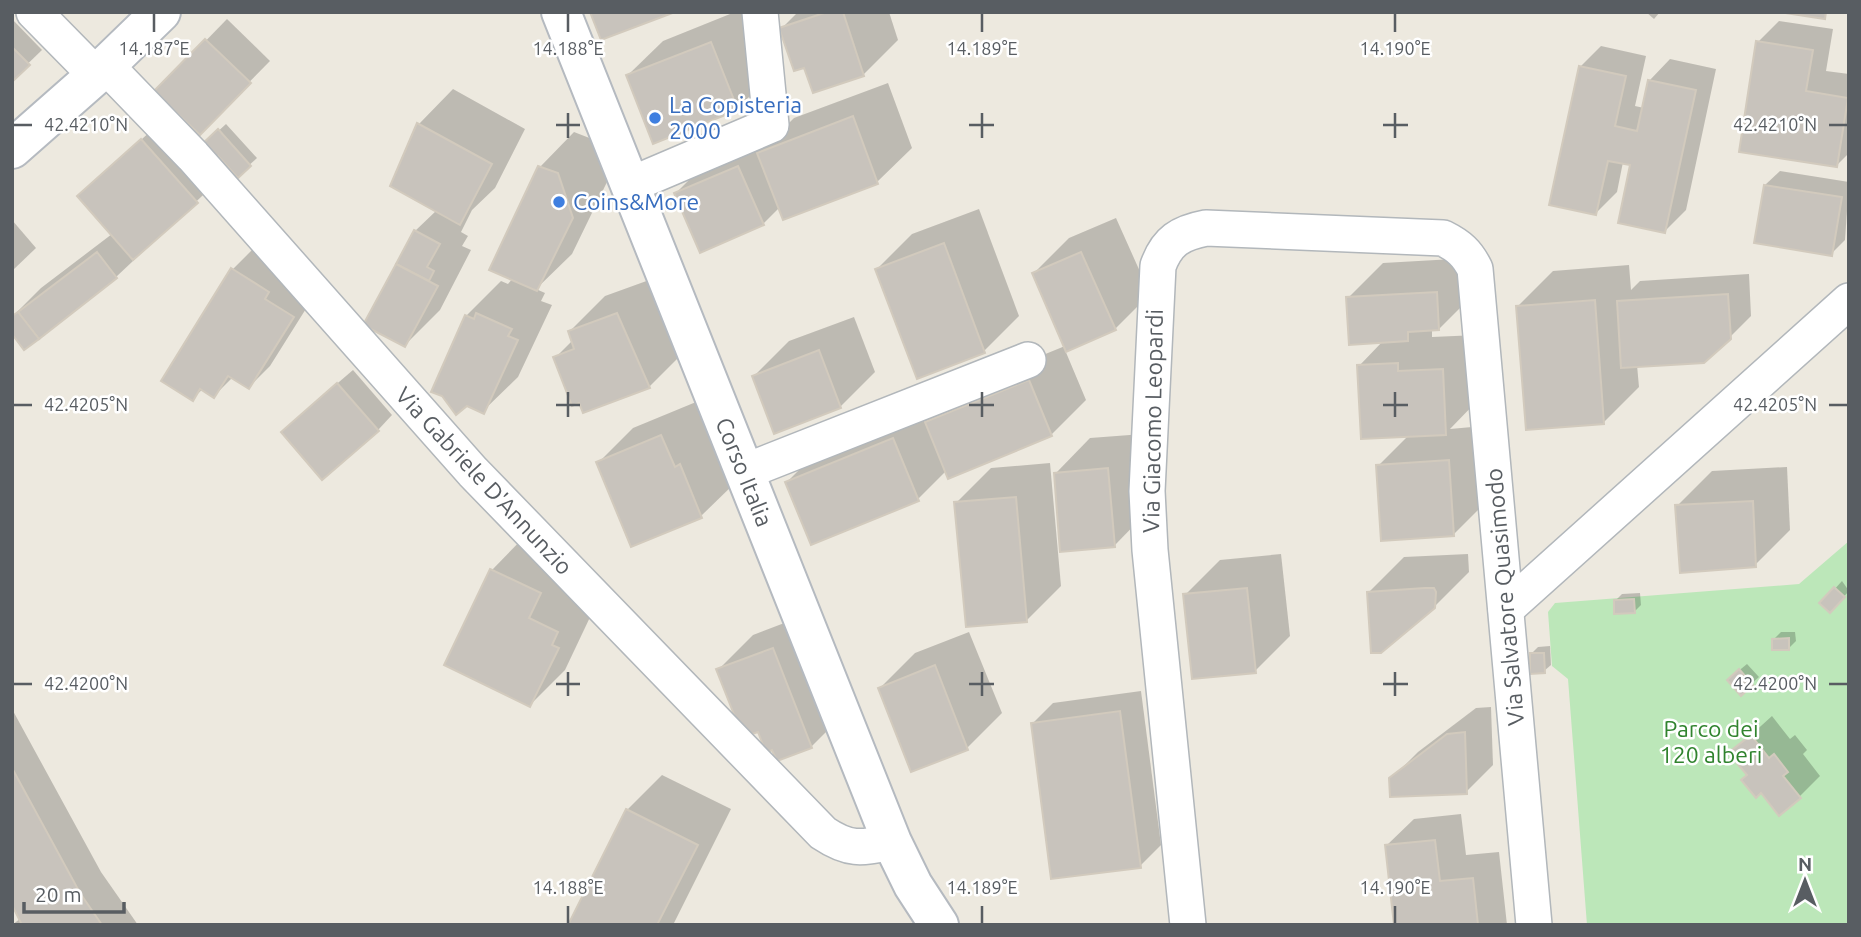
<svg xmlns="http://www.w3.org/2000/svg" width="1861" height="937" font-family="Ubuntu,sans-serif">
<style>
.green{fill:#bce7b9}
.shadow{fill:#0003}
.building{fill:#c8c3bc;stroke:#d2cabd;stroke-width:2}
.lines{fill:none;stroke-linecap:round;stroke-linejoin:round}
.street-casing{stroke:#b2b7bb;stroke-width:38}
.secondary-casing{stroke:#b5bac0;stroke-width:42}
.street{stroke:#fff;stroke-width:35}
.secondary{stroke:#fff;stroke-width:38}
.ticks{fill:none;stroke:#585d62;stroke-width:2.5}
.shop-dot{fill:#3f7fe0;stroke:#fff;stroke-width:2.5}
.labels{text-anchor:middle;stroke-width:5;stroke-linejoin:round;paint-order:stroke}
.shop-label{font-size:23px;fill:#366cbe;stroke:#fff;text-anchor:start}
.street-label{font-size:23px;fill:#585d62;stroke:#fff}
.park-label{font-size:23px;fill:#30832e;stroke:#fff}
.ticks-label{font-size:18px;text-anchor:middle;fill:#585d62;stroke:#fff;stroke-width:5;stroke-linejoin:round;paint-order:stroke}
</style>
<rect width="100%" height="100%" fill="#ede9df"/>
<polygon class="green" points="1849,541 1849,925 1587,925 1568,679 1552,666 1548,612 1555,603 1799,584"/>
<g class="shadow">
<polygon points="735,12 748,12 772,74 737,109 628,75 663,41"/>
<polygon points="798,12 889,12 898,40 863,75 805,66 781,29"/>
<polygon points="1646,12 1660,12 1654,19"/>
<polygon points="12,19 42,50 12,79"/>
<polygon points="227,19 270,61 200,132 157,91"/>
<polygon points="1779,21 1833,29 1826,71 1849,74 1849,153 1837,165 1758,42"/>
<polygon points="1601,46 1646,56 1635,106 1644,108 1650,80 1670,59 1716,69 1686,210 1665,231 1632,164 1623,162 1617,192 1596,213 1580,67"/>
<polygon points="888,83 912,148 877,182 780,207 763,224 676,193 711,158 775,137 794,118"/>
<polygon points="453,89 525,129 495,188 472,210 461,232 468,236 462,246 471,250 440,310 405,345 366,325 415,231 437,210 392,185 419,124"/>
<polygon points="163,120 218,181 116,277 12,317 41,288 112,234 79,196"/>
<polygon points="226,124 257,158 238,175 218,154 202,146"/>
<polygon points="574,132 592,139 607,182 572,254 536,289 545,293 541,301 552,305 518,377 483,411 466,316 501,281 508,284 513,278 540,167"/>
<polygon points="1780,171 1849,182 1845,240 1831,254 1765,185"/>
<polygon points="979,209 1019,316 984,351 918,377 877,269 912,234"/>
<polygon points="1116,218 1150,294 1115,329 1065,350 1086,400 1051,435 947,470 918,499 787,482 822,447 928,404 933,416 962,388 1065,346 1034,273 1069,238"/>
<polygon points="12,220 36,248 12,271"/>
<polygon points="254,248 314,296 270,366 249,387 233,377 214,396 203,389 193,398 233,269"/>
<polygon points="1471,258 1474,294 1439,329 1432,329 1432,337 1477,335 1480,398 1450,429 1483,426 1488,500 1453,535 1378,466 1409,435 1359,366 1383,341 1348,298 1383,263"/>
<polygon points="1629,265 1631,290 1640,281 1749,274 1751,316 1730,337 1637,365 1639,387 1604,422 1518,306 1553,271"/>
<polygon points="652,279 684,352 649,387 555,358 573,340 570,331 605,296"/>
<polygon points="854,317 875,372 840,407 754,376 789,341"/>
<polygon points="353,370 392,415 378,430 297,418"/>
<polygon points="696,402 736,482 701,516 598,463 633,428"/>
<polygon points="1143,434 1149,510 1115,545 1056,473 1090,438"/>
<polygon points="1050,463 1061,586 1026,621 956,503 991,468"/>
<polygon points="1787,467 1790,530 1755,565 1677,506 1712,471"/>
<polygon points="526,535 592,613 565,670 530,705 492,570"/>
<polygon points="1281,554 1290,636 1255,671 1185,595 1220,560"/>
<polygon points="1468,554 1469,572 1434,607 1369,592 1404,557"/>
<polygon points="1842,581 1849,591 1837,604 1822,603"/>
<polygon points="1640,593 1641,605 1634,612 1615,601 1622,594"/>
<polygon points="808,614 846,712 811,747 773,748 718,670 753,635"/>
<polygon points="969,632 1002,713 967,748 880,688 915,653"/>
<polygon points="1781,632 1795,632 1796,641 1789,648 1774,639"/>
<polygon points="1550,646 1551,665 1544,671 1531,654 1538,647"/>
<polygon points="1747,664 1759,677 1741,693 1736,673"/>
<polygon points="1141,691 1161,845 1140,866 1032,724 1053,703"/>
<polygon points="1491,707 1493,765 1466,792 1391,779 1418,752 1476,708"/>
<polygon points="12,709 101,872 138,925 12,925 21,918 12,902"/>
<polygon points="1772,716 1790,739 1795,735 1807,750 1803,754 1820,776 1799,797 1761,791 1731,753"/>
<polygon points="662,775 731,809 673,925 570,925 627,810"/>
<polygon points="1461,814 1466,855 1499,852 1507,925 1395,925 1387,845 1414,819"/>
</g>
<g class="building">
<polygon points="590,12 675,12 601,40"/>
<polygon points="827,12 843,12 864,76 813,93 804,68 794,71 779,28"/>
<polygon points="1779,12 1826,12 1825,19"/>
<polygon points="205,39 251,83 200,135 154,91"/>
<polygon points="1756,41 1813,50 1806,91 1848,98 1837,167 1739,152"/>
<polygon points="711,42 738,110 653,144 626,75"/>
<polygon points="12,47 30,65 12,82"/>
<polygon points="1579,66 1626,76 1615,126 1637,131 1648,80 1696,90 1665,233 1618,223 1630,165 1608,161 1596,215 1549,205"/>
<polygon points="853,116 878,184 783,220 757,153"/>
<polygon points="417,123 492,164 460,225 390,186"/>
<polygon points="218,129 251,166 238,178 218,156 213,161 200,146"/>
<polygon points="141,139 198,203 133,260 77,196"/>
<polygon points="538,166 558,173 573,218 537,291 489,270"/>
<polygon points="738,166 764,225 700,253 674,193"/>
<polygon points="1764,185 1842,197 1832,256 1754,243"/>
<polygon points="414,230 440,244 427,267 434,271 429,281 396,264"/>
<polygon points="944,243 985,353 917,379 875,269"/>
<polygon points="97,252 117,278 39,339 18,312"/>
<polygon points="1081,252 1116,330 1066,352 1032,273"/>
<polygon points="396,264 438,286 405,347 363,325"/>
<polygon points="231,268 269,292 265,299 294,317 249,389 228,376 214,398 200,389 193,401 161,381"/>
<polygon points="1437,292 1439,330 1408,332 1408,341 1349,345 1346,297"/>
<polygon points="1728,294 1731,339 1704,363 1621,368 1617,301"/>
<polygon points="1595,300 1604,424 1526,430 1516,306"/>
<polygon points="18,312 39,339 24,350 12,334 12,316"/>
<polygon points="476,313 512,329 508,336 518,340 484,414 467,406 456,415 442,396 431,392 465,315 474,319"/>
<polygon points="617,313 650,388 583,413 579,403 572,406 553,357 574,349 568,331"/>
<polygon points="819,350 841,408 774,434 752,376"/>
<polygon points="1398,363 1398,371 1443,369 1446,435 1361,439 1357,365"/>
<polygon points="1029,380 1052,436 948,479 925,422"/>
<polygon points="337,383 379,431 322,480 281,432"/>
<polygon points="661,435 675,467 680,464 702,518 631,547 596,462"/>
<polygon points="893,438 919,501 811,545 785,482"/>
<polygon points="1449,460 1454,536 1381,541 1376,465"/>
<polygon points="1108,468 1115,547 1060,552 1054,473"/>
<polygon points="1016,497 1027,622 966,627 954,502"/>
<polygon points="1753,501 1756,567 1680,573 1675,505"/>
<polygon points="490,569 541,593 529,618 558,632 552,645 559,648 530,707 444,665"/>
<polygon points="1834,587 1845,597 1830,613 1819,603"/>
<polygon points="1247,588 1256,673 1192,679 1183,594"/>
<polygon points="1425,588 1434,588 1436,592 1435,608 1381,653 1371,653 1367,592"/>
<polygon points="1634,599 1635,613 1614,614 1614,600"/>
<polygon points="1789,638 1789,650 1772,650 1772,639"/>
<polygon points="773,648 812,748 777,761 772,750 766,753 758,732 743,737 716,669"/>
<polygon points="1530,653 1544,653 1545,673 1530,674"/>
<polygon points="935,665 968,750 911,772 878,688"/>
<polygon points="1739,669 1753,685 1741,696 1727,680"/>
<polygon points="1120,711 1141,868 1051,879 1031,723"/>
<polygon points="1465,732 1467,794 1390,797 1389,778 1447,734"/>
<polygon points="1751,735 1769,758 1774,754 1788,772 1783,776 1801,798 1779,816 1761,793 1756,798 1741,780 1747,775 1728,753"/>
<polygon points="12,768 80,893 102,925 22,925 12,905"/>
<polygon points="626,809 698,845 657,925 568,925"/>
<polygon points="1435,840 1440,881 1473,878 1478,925 1394,925 1385,845"/>
</g>
<g class="lines">
<defs>
<g id="street">
<polyline points="34,12 96,75"/>
<path d="M 106,66 L 193,156 L 473,472 L 823,833 C 850,851 861,848 892,842"/>
<polyline points="630,185 771,125 760,12"/>
<polyline points="744,472 1028,360"/>
<polyline points="1506,609 1849,301"/>
<path d="M 1188,925 L 1150,550 L 1147,491 L 1158,266 C 1167,241 1180,233 1206,228 L 1443,238 C 1459,246 1467,253 1475,269 L 1534,925"/>
</g>
<g id="secondary">
<polyline points="561,12 892,842 913,885 939,925"/>
<polyline points="12,149 96,75 161,12"/>
</g>
</defs>
<use href="#street" class="street-casing"/>
<use href="#secondary" class="secondary-casing"/>
<use href="#street" class="street"/>
<use href="#secondary" class="secondary"/>
</g>
<path class="ticks" d="M 154,14 L 154,32M 568,14 L 568,32M 982,14 L 982,32M 1395,14 L 1395,32M 568,113 L 568,138M 982,113 L 982,138M 1395,113 L 1395,138M 14,125 L 32,125M 556,125 L 580,125M 969,125 L 994,125M 1383,125 L 1408,125M 1829,125 L 1847,125M 568,392 L 568,417M 982,392 L 982,417M 1395,392 L 1395,417M 14,405 L 32,405M 556,405 L 580,405M 969,405 L 994,405M 1383,405 L 1408,405M 1829,405 L 1847,405M 568,672 L 568,696M 982,672 L 982,696M 1395,672 L 1395,696M 14,684 L 32,684M 556,684 L 580,684M 969,684 L 994,684M 1383,684 L 1408,684M 1829,684 L 1847,684M 568,906 L 568,923M 982,906 L 982,923M 1395,906 L 1395,923"/>
<g class="shop-dot">
<circle cx="655" cy="118" r="7"/>
<circle cx="559" cy="202" r="7"/>
</g>
<g class="labels">
<g class="shop-label">
<text x="669" y="113">La Copisteria<tspan x="669" dy="26">2000</tspan></text>
<text x="573" y="210">Coins&amp;More</text>
</g>
<g class="street-label">
<text transform="translate(1153 421) rotate(-89)" y="8">Via Giacomo Leopardi</text>
<text transform="translate(744 472) rotate(68)" y="8">Corso Italia</text>
<text transform="translate(484 481) rotate(47)" y="8">Via Gabriele D'Annunzio</text>
<text transform="translate(1505 597) rotate(-95)" y="8">Via Salvatore Quasimodo</text>
</g>
<g class="park-label">
<text x="1711" y="737">Parco dei<tspan x="1711" dy="26">120 alberi</tspan></text>
</g>
</g>
<g class="ticks-label">
<text x="154" y="55">14.187°E</text>
<text x="568" y="55">14.188°E</text>
<text x="982" y="55">14.189°E</text>
<text x="1395" y="55">14.190°E</text>
<text x="86" y="131">42.4210°N</text>
<text x="1775" y="131">42.4210°N</text>
<text x="86" y="411">42.4205°N</text>
<text x="1775" y="411">42.4205°N</text>
<text x="86" y="690">42.4200°N</text>
<text x="1775" y="690">42.4200°N</text>
<text x="568" y="894">14.188°E</text>
<text x="982" y="894">14.189°E</text>
<text x="1395" y="894">14.190°E</text>
</g>
<rect width="1861" height="937" fill="none" stroke="#585d62" stroke-width="28"/>
<g transform="translate(1805 881)" stroke="#ffffff" stroke-width="5" paint-order="stroke">
<path d="M0-5L12 26L0 18L-12 26Z" fill="#585d62"/>
<text y="-10" font-size="19" font-weight="bold" text-anchor="middle" fill="#585d62">N</text>
</g>
<path d="M24 902v10h100v-10" fill="none" stroke="#585d62" stroke-width="3.5"/>
<text x="35" y="902" font-size="21" fill="#585d62" stroke="#ffffff" stroke-width="5" paint-order="stroke">20 m</text>
</svg>
